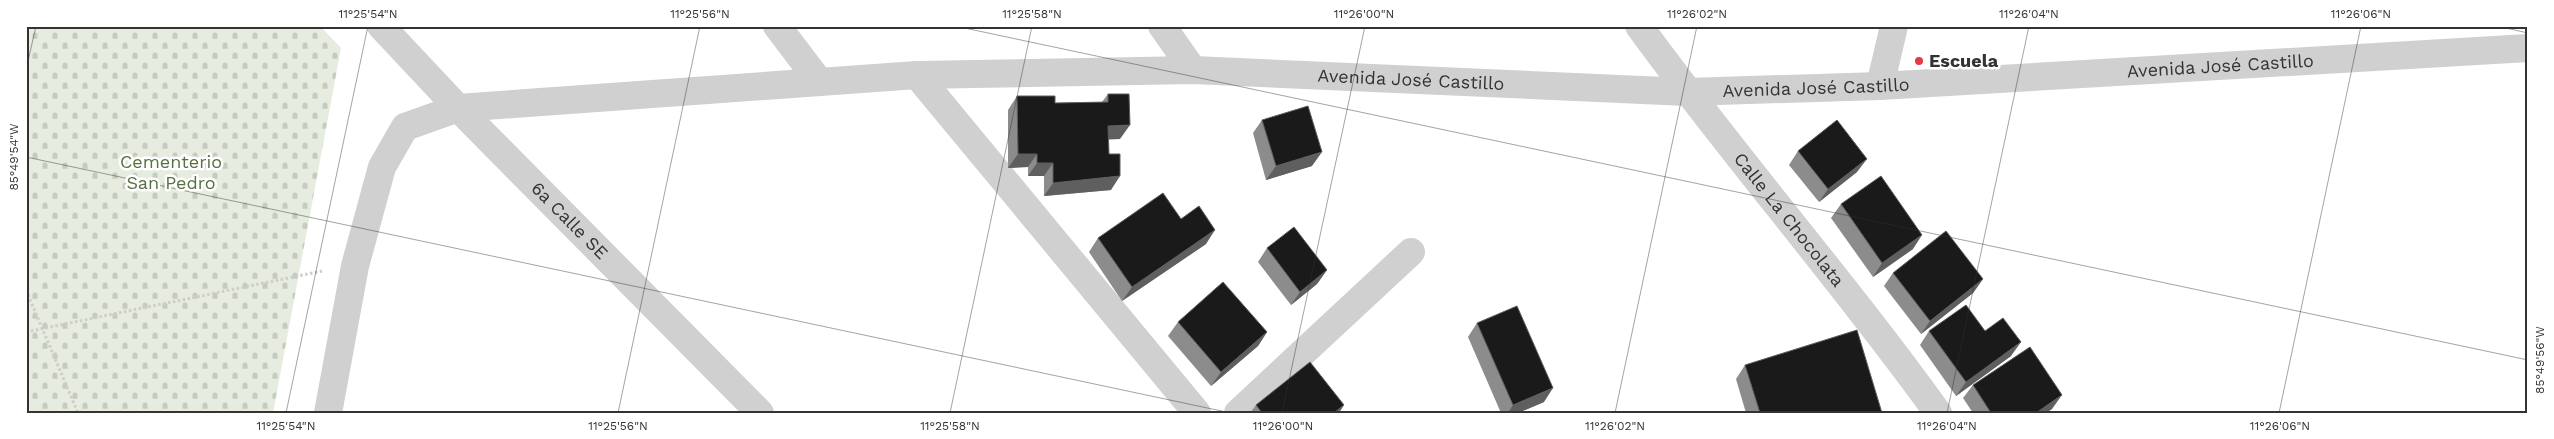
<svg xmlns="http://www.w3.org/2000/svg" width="2554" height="439" font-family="'Work Sans',sans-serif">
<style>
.cemetery{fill:url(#cemetery-stones)}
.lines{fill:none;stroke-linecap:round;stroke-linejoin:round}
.path{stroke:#cdcdcd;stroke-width:3;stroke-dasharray:2.5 2.5;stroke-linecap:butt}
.minor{stroke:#d0d0d0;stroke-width:28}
.tertiary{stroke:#d0d0d0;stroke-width:28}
.wall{fill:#8c8c8c}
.shaded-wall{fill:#5f5f5f}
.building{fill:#1a1a1a;stroke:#5f5f5f}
.ticks{fill:none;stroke:#333;stroke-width:1;stroke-opacity:0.45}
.poi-dot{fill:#e63946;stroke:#fff;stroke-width:2}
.labels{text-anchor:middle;stroke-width:5;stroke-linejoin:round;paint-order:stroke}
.poi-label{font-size:18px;font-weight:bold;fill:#333;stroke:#fff;text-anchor:start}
.street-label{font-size:18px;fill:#333;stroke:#fff}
.park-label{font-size:18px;fill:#56703f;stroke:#fff}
.neatline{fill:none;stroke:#333;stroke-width:2}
.ticks-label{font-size:12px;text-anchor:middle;fill:#333}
</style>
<defs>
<pattern id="cemetery-stones" width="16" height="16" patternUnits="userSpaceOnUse" patternTransform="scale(1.25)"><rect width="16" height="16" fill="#e6ecdf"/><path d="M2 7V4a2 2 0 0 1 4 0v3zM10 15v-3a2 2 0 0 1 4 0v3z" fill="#c6cbc0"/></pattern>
</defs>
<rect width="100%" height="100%" fill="#fff"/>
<polygon class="cemetery" points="26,26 320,26 341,48 273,413 26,413"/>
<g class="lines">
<g class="path">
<polyline points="26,290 78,413"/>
<polyline points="26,332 322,271"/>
</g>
<g class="minor">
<path id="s1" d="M 381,26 L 458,108 L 760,413"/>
<polyline points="777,26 818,80"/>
<polyline points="1162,26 1193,70"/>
<polyline points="917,75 1197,413"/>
<polyline points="1880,86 1894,26"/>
<path id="s2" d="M 328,413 L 355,266 L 382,167 L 405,127 L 458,108 L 917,75 L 1193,70 L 1687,92"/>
<polyline points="1238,413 1411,252"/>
</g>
<g class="tertiary">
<path id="s3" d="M 1639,26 C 1735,158 1843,281 1938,413"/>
<path id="s4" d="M 1687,92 L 1880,86 L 2528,48"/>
</g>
</g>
<g class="wall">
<polygon points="1108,94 1120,139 1108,139 1111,190 1044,196 1044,176 1028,176 1028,167 1008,168 1008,110 1017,96 1055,103 1102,102"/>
<polygon points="1262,120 1312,166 1266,180 1253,133"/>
<polygon points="1798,151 1857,172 1819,202 1789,165"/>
<polygon points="1841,204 1913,249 1873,277 1831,218"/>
<polygon points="1181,219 1206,244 1122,301 1089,252 1098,238"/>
<polygon points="1267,248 1327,270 1317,284 1291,305 1258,262"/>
<polygon points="1893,273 1983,279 1973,293 1921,334 1884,286"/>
<polygon points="1178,322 1267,332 1258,346 1211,386 1168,336"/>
<polygon points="1477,323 1544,402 1518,413 1501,413 1468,337"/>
<polygon points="1929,331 1985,331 2011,356 1956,396 1920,345"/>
<polygon points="1745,365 1882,413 1746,413 1736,379"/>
<polygon points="1973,385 2052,409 2046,413 1973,413 1963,398"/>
<polygon points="1256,405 1339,413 1250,413"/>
</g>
<g class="shaded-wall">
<polygon points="1130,125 1120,139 1098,140 1108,126"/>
<polygon points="1322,152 1312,166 1266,180 1276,166"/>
<polygon points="1018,154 1037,154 1028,167 1008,168"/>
<polygon points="1867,159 1857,172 1819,202 1828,189"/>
<polygon points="1037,163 1053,163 1044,176 1028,176"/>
<polygon points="1120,176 1111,190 1044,196 1053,183"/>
<polygon points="1215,230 1206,244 1122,301 1132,287"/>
<polygon points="1922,235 1913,249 1873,277 1882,263"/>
<polygon points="1327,270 1317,284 1291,305 1300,292"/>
<polygon points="1983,279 1973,293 1921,334 1930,321"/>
<polygon points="1267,332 1258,346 1211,386 1221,372"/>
<polygon points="2021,342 2011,356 1956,396 1966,382"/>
<polygon points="1553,388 1544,402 1518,413 1508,413 1513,405"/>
<polygon points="2062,395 2052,409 2046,413 2036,413"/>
<polygon points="1344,405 1339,413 1334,413"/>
</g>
<g class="building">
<polygon points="1108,94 1129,94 1130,125 1108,126 1109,154 1120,154 1120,176 1053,183 1053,163 1037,163 1037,154 1018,154 1017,96 1055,96 1055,103 1108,102"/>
<polygon points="1308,106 1322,152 1276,166 1262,120"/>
<polygon points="1837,120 1867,159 1828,189 1798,151"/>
<polygon points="1881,176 1922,235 1882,263 1841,204"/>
<polygon points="1163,193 1181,219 1199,206 1215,230 1132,287 1098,238"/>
<polygon points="1294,227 1327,270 1300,292 1267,248"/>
<polygon points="1946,231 1983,279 1930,321 1893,273"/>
<polygon points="1223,282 1267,332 1221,372 1178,322"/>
<polygon points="1966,305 1985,331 2003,318 2021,342 1966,382 1929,331"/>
<polygon points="1517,306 1553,388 1513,405 1477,323"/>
<polygon points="1857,330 1882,413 1760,413 1745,365"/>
<polygon points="2030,347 2062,395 2036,413 1991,413 1973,385"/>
<polygon points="1310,362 1344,405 1334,413 1262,413 1256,405"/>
</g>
<path class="ticks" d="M 955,26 L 2528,360M 2497,26 L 2528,33M 26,70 L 36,26M 26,157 L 1231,413M 286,413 L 368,26M 618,413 L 700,26M 950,413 L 1032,26M 1282,413 L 1365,26M 1615,413 L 1697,26M 1947,413 L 2029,26M 2279,413 L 2361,26"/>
<circle class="poi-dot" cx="1919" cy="61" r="5"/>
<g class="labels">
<g class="poi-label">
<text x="1929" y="67">Escuela</text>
</g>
<g class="street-label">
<text dy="6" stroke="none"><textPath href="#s4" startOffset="534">Avenida José Castillo</textPath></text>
<text dy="6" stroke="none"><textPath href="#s2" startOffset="1309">Avenida José Castillo</textPath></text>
<text dy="6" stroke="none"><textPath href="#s4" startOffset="129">Avenida José Castillo</textPath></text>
<text dy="6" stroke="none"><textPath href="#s3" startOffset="245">Calle La Chocolata</textPath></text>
<text dy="6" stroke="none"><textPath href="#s1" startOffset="271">6a Calle SE</textPath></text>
</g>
<g class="park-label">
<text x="171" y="168">Cementerio<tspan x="171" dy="21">San Pedro</tspan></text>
</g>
</g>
<rect width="2554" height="439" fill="none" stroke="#ffffff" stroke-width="55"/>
<rect x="28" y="28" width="2498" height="384" class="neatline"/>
<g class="ticks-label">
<text x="368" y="18">11°25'54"N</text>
<text x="700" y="18">11°25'56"N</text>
<text x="1032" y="18">11°25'58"N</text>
<text x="1364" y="18">11°26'00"N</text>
<text x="1697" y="18">11°26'02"N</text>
<text x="2029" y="18">11°26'04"N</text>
<text x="2361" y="18">11°26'06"N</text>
<text transform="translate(14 157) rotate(-90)" y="4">85°49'54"W</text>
<text transform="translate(2540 360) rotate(-90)" y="4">85°49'56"W</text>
<text x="286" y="430">11°25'54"N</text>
<text x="618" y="430">11°25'56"N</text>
<text x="950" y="430">11°25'58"N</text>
<text x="1283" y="430">11°26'00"N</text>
<text x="1615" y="430">11°26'02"N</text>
<text x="1947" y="430">11°26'04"N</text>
<text x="2280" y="430">11°26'06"N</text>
</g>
</svg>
